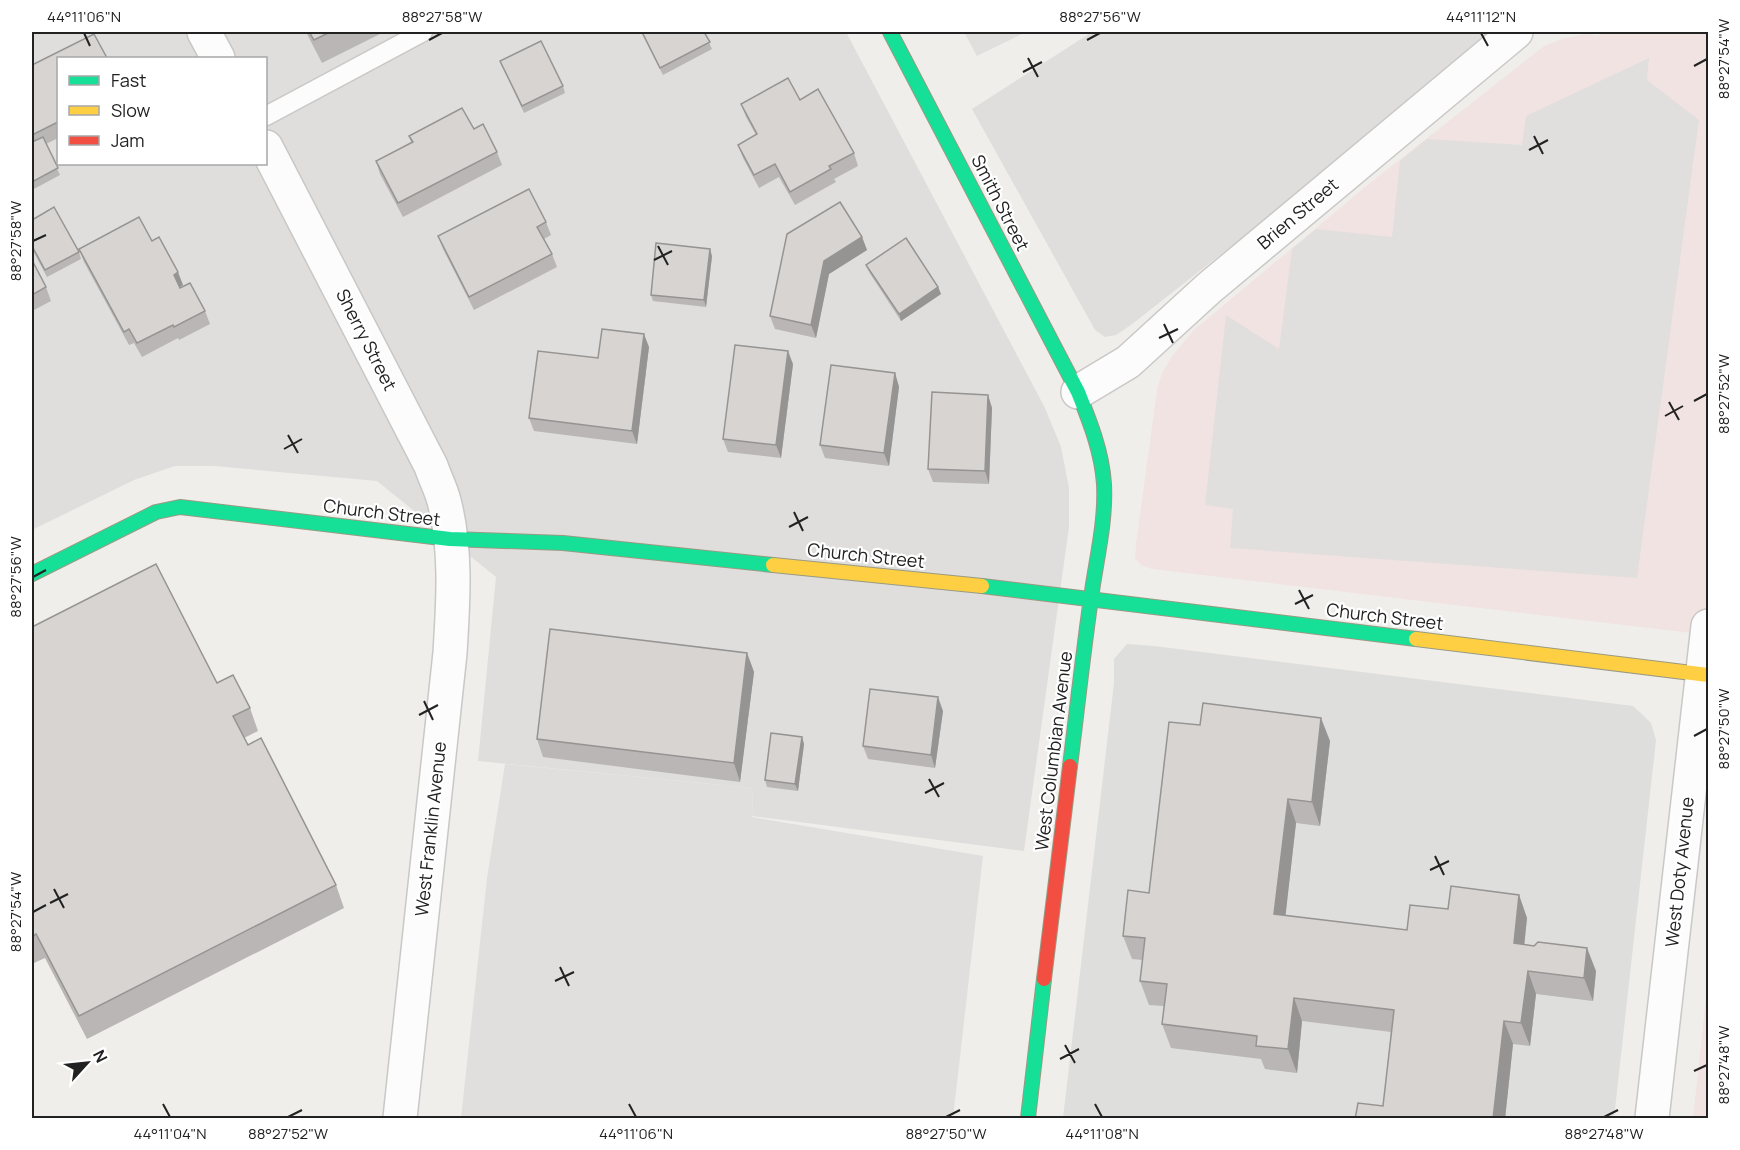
<svg xmlns="http://www.w3.org/2000/svg" width="1740" height="1150" font-family="Manrope,sans-serif">
<style>
.residential{fill:#dfdedc;fill-rule:evenodd}
.commercial{fill:#f1e3e1}
.religious{fill:#dededc}
.parking{fill:#e0dfde}
.lines{fill:none;stroke-linecap:round;stroke-linejoin:round}
.lane-casing{stroke:#c9c8c7;stroke-width:21}
.street-casing{stroke:#c9c8c7;stroke-width:36}
.fast-casing{stroke:#999a82;stroke-width:16}
.slow-casing{stroke:#999a82;stroke-width:16}
.jam-casing{stroke:#999a82;stroke-width:16}
.lane{stroke:#fdfcfc;stroke-width:18}
.street{stroke:#fdfcfc;stroke-width:33}
.fast{stroke:#16e098;stroke-width:14}
.slow{stroke:#ffcf43;stroke-width:14}
.jam{stroke:#f24e42;stroke-width:14}
.wall{fill:#b9b6b5}
.shaded-wall{fill:#969493}
.building{fill:#d7d4d2;stroke:#969493;stroke-width:1.5}
.ticks{fill:none;stroke:#222;stroke-width:2}
.labels{text-anchor:middle;stroke-width:4.5;stroke-linejoin:round;paint-order:stroke}
.street-label{font-size:18px;fill:#222;stroke:#fff}
.neatline{fill:none;stroke:#222;stroke-width:2}
.ticks-label{font-size:15px;text-anchor:middle;fill:#222}
</style>
<rect width="100%" height="100%" fill="#f0eeeb"/>
<g class="residential">
<path d="M 32,32 L 846,32 L 1045,408 L 1061,447 L 1069,488 L 1069,527 L 1024,851 L 752,816 L 753,788 L 478,761 L 496,577 L 377,481 L 214,466 L 175,466 L 134,480 L 32,530 ZM 58,58 L 266,58 L 266,164 L 58,164 Z"/>
<polygon points="1092,32 1499,32 1497,37 1131,325 1116,335 1105,337 1095,330 972,109"/>
</g>
<g class="commercial">
<polygon points="1600,32 1708,32 1708,635 1152,569 1141,565 1135,558 1136,544 1157,390 1162,373 1173,355 1194,330 1370,183 1544,46 1565,38 1586,34 1599,36"/>
<polygon points="1708,978 1708,1118 1693,1118"/>
</g>
<polygon class="religious" points="1127,644 1154,646 1633,706 1644,716 1651,723 1656,740 1614,1118 1063,1118 1114,683 1114,659"/>
<g class="parking">
<polygon points="964,32 1026,32 977,56"/>
<polygon points="1649,58 1647,80 1699,120 1637,578 1230,548 1233,509 1205,505 1226,315 1279,349 1292,249 1316,229 1392,237 1400,161 1427,139 1522,145 1526,116"/>
<polygon points="505,764 753,788 752,817 983,856 953,1118 461,1118 487,878"/>
</g>
<g class="lines">
<defs>
<polyline id="lane" points="266,116 423,32"/>
<g id="street">
<polyline points="204,32 218,58"/>
<path d="M 266,147 L 431,466 C 435,478 441,489 444,501 C 457,550 453,603 450,653 L 400,1118"/>
<polyline points="1078,392 1128,362 1209,288 1516,32"/>
<polyline points="1652,1118 1708,626"/>
</g>
<g id="fast">
<path d="M 890,32 L 1078,392 C 1090,422 1102,452 1104,484 C 1106,523 1096,560 1091,598 C 1083,654 1077,710 1070,766"/>
<polyline points="32,574 156,512 180,507 450,539 563,543 773,565"/>
<polyline points="982,586 1416,639"/>
<polyline points="1028,1118 1044,979"/>
</g>
<g id="slow">
<polyline points="773,565 982,586"/>
<polyline points="1416,639 1708,675"/>
</g>
<polyline id="jam" points="1044,979 1070,766"/>
</defs>
<use href="#lane" class="lane-casing"/>
<use href="#street" class="street-casing"/>
<use href="#fast" class="fast-casing"/>
<use href="#slow" class="slow-casing"/>
<use href="#jam" class="jam-casing"/>
<use href="#lane" class="lane"/>
<use href="#street" class="street"/>
<use href="#fast" class="fast"/>
<use href="#slow" class="slow"/>
<use href="#jam" class="jam"/>
</g>
<g class="wall">
<polygon points="306,32 384,32 322,63"/>
<polygon points="641,32 704,32 712,49 663,75"/>
<polygon points="58,58 58,138 46,144 60,175 32,190 32,65"/>
<polygon points="500,61 563,86 565,93 524,113"/>
<polygon points="800,100 854,153 858,166 834,179 836,182 795,205 779,177 759,188 743,158 738,145 756,135 746,117 741,104"/>
<polygon points="474,129 497,152 502,165 403,217 380,174 376,161 411,142 409,136"/>
<polygon points="32,220 79,252 81,259 47,277 32,249"/>
<polygon points="546,222 551,235 544,239 552,254 557,267 474,310 443,249 438,236"/>
<polygon points="862,237 867,250 829,274 816,338 775,329 770,316"/>
<polygon points="152,241 183,285 180,287 205,311 210,324 179,340 178,338 142,357 134,343 129,345 84,262 79,249"/>
<polygon points="712,256 706,307 653,301 651,295"/>
<polygon points="32,260 46,287 51,301 32,311"/>
<polygon points="866,265 938,287 941,294 901,321 869,272"/>
<polygon points="649,347 637,444 534,431 529,418 598,358"/>
<polygon points="793,364 781,458 728,452 723,439"/>
<polygon points="895,373 899,387 889,466 825,458 820,445"/>
<polygon points="988,395 992,408 989,484 933,482 928,469"/>
<polygon points="32,627 217,683 250,708 258,731 244,738 336,885 344,908 87,1039 45,958 34,963 32,959"/>
<polygon points="747,653 754,672 740,782 543,757 537,739"/>
<polygon points="943,711 935,768 868,759 863,746"/>
<polygon points="1200,725 1330,741 1320,826 1296,823 1285,916 1407,930 1448,909 1519,895 1527,918 1524,945 1596,971 1593,1001 1536,994 1530,1046 1513,1044 1505,1119 1355,1119 1383,1106 1391,1032 1302,1021 1297,1073 1265,1069 1261,1059 1171,1048 1162,1024 1164,1006 1149,1005 1140,981 1143,960 1132,959 1123,936 1149,893"/>
<polygon points="802,737 804,744 798,791 767,787 765,780"/>
</g>
<g class="shaded-wall">
<polygon points="862,237 867,250 829,274 816,338 811,325 824,261"/>
<polygon points="710,249 712,256 706,307 704,300"/>
<polygon points="178,272 183,285 178,288 174,275"/>
<polygon points="938,287 941,294 901,321 899,314"/>
<polygon points="644,334 649,347 637,444 632,431"/>
<polygon points="788,351 793,364 781,458 776,445"/>
<polygon points="895,373 899,387 889,466 884,453"/>
<polygon points="988,395 992,408 989,484 985,471"/>
<polygon points="747,653 754,672 740,782 734,763"/>
<polygon points="938,697 943,711 935,768 931,755"/>
<polygon points="1321,718 1330,741 1320,826 1312,802"/>
<polygon points="802,737 804,744 798,791 795,784"/>
<polygon points="1288,799 1296,823 1283,938 1274,914"/>
<polygon points="1519,895 1527,918 1522,967 1514,943"/>
<polygon points="1587,948 1596,971 1593,1001 1584,978"/>
<polygon points="1528,971 1536,994 1530,1046 1521,1023"/>
<polygon points="1294,998 1302,1021 1297,1073 1288,1049"/>
<polygon points="1504,1021 1513,1044 1505,1119 1493,1119"/>
</g>
<g class="building">
<polygon points="309,32 330,32 314,40"/>
<polygon points="642,32 704,32 710,42 660,68"/>
<polygon points="94,34 107,58 58,58 58,122 32,135 32,65"/>
<polygon points="541,41 563,86 522,106 500,61"/>
<polygon points="788,78 800,100 818,89 854,153 829,166 831,169 790,192 775,164 754,175 738,145 757,134 741,104"/>
<polygon points="462,108 474,129 483,124 497,152 398,203 376,161 413,142 409,136"/>
<polygon points="43,137 58,168 32,182 32,142"/>
<polygon points="529,189 546,222 537,227 552,254 469,297 438,236"/>
<polygon points="840,202 862,237 824,261 811,325 770,316 787,234"/>
<polygon points="54,207 79,252 45,270 32,246 32,220"/>
<polygon points="139,217 152,241 159,237 178,272 174,275 180,288 190,283 205,311 174,327 173,325 137,343 129,329 124,332 79,249"/>
<polygon points="906,238 938,287 899,314 866,265"/>
<polygon points="656,243 710,249 704,300 651,295"/>
<polygon points="32,260 46,287 32,295"/>
<polygon points="602,329 644,334 632,431 529,418 538,351 598,358"/>
<polygon points="735,345 788,351 776,445 723,439"/>
<polygon points="831,365 895,373 884,453 820,445"/>
<polygon points="932,392 988,395 985,471 928,469"/>
<polygon points="156,564 217,683 233,675 250,708 233,716 248,745 261,738 336,885 79,1016 36,934 32,937 32,627"/>
<polygon points="550,629 747,653 734,763 537,739"/>
<polygon points="870,689 938,697 931,755 863,746"/>
<polygon points="1203,703 1321,718 1312,802 1288,799 1274,914 1407,930 1410,905 1448,909 1451,886 1519,895 1514,943 1534,946 1538,942 1587,948 1584,978 1528,971 1521,1023 1504,1021 1493,1119 1355,1119 1358,1103 1383,1106 1394,1010 1294,998 1288,1049 1256,1046 1257,1036 1162,1024 1167,984 1140,981 1145,938 1123,936 1128,890 1149,893 1169,722 1200,725"/>
<polygon points="771,733 802,737 795,784 765,780"/>
</g>
<path class="ticks" d="M 84,33 L 90,46M 1481,33 L 1488,46M 429,40 L 442,33M 1087,40 L 1100,33M 1028,58 L 1038,77M 1694,66 L 1707,59M 1023,72 L 1042,62M 1534,136 L 1543,154M 1529,150 L 1548,140M 33,241 L 46,235M 658,246 L 668,265M 654,260 L 672,251M 1164,324 L 1173,343M 1159,338 L 1178,329M 1694,401 L 1707,394M 1669,402 L 1679,420M 1665,416 L 1683,406M 288,435 L 298,453M 284,449 L 302,439M 794,512 L 803,531M 789,527 L 808,517M 33,577 L 46,570M 1299,590 L 1309,609M 1295,604 L 1313,595M 424,701 L 433,720M 419,715 L 438,705M 1694,736 L 1707,729M 929,779 L 939,797M 925,793 L 944,783M 1435,856 L 1444,875M 1430,870 L 1449,861M 54,889 L 64,908M 50,903 L 68,894M 33,912 L 46,905M 560,967 L 569,986M 555,981 L 574,972M 1065,1045 L 1075,1063M 1060,1059 L 1079,1049M 1694,1071 L 1707,1065M 163,1104 L 170,1117M 629,1104 L 636,1117M 1095,1104 L 1102,1117M 288,1117 L 302,1110M 946,1117 L 960,1110M 1604,1117 L 1618,1110"/>
<g class="labels">
<g class="street-label">
<text transform="translate(1000 203) rotate(63)" y="6">Smith Street</text>
<text transform="translate(1298 214) rotate(-40)" y="6">Brien Street</text>
<text transform="translate(366 340) rotate(63)" y="6">Sherry Street</text>
<text transform="translate(382 513) rotate(7)" y="6">Church Street</text>
<text transform="translate(866 556) rotate(6)" y="6">Church Street</text>
<text transform="translate(1385 617) rotate(7)" y="6">Church Street</text>
<text transform="translate(1054 751) rotate(-83)" y="6">West Columbian Avenue</text>
<text transform="translate(431 829) rotate(-84)" y="6">West Franklin Avenue</text>
<text transform="translate(1680 872) rotate(-84)" y="6">West Doty Avenue</text>
</g>
</g>
<rect width="1740" height="1150" fill="none" stroke="#ffffff" stroke-width="66"/>
<rect x="57" y="57" width="210" height="108" fill="#ffffff" stroke="#a7a7a7" stroke-width="1.5"/>
<rect x="69" y="76" width="30" height="9" fill="#16e098" stroke="#a7a7a7" stroke-width="1.5"/>
<text x="111" y="87" font-size="18" fill="#222222">Fast</text>
<rect x="69" y="106" width="30" height="9" fill="#ffcf43" stroke="#a7a7a7" stroke-width="1.5"/>
<text x="111" y="117" font-size="18" fill="#222222">Slow</text>
<rect x="69" y="136" width="30" height="9" fill="#f24e42" stroke="#a7a7a7" stroke-width="1.5"/>
<text x="111" y="147" font-size="18" fill="#222222">Jam</text>
<g transform="translate(87 1063) rotate(63)" stroke="#ffffff" stroke-width="4.5" paint-order="stroke">
<path d="M0-4.5L10 22L0 15L-10 22Z" fill="#222222"/>
<text y="-9" font-size="16" font-weight="bold" text-anchor="middle" fill="#222222">N</text>
</g>
<rect x="33" y="33" width="1674" height="1084" class="neatline"/>
<g class="ticks-label">
<text x="84" y="22">44°11'06"N</text>
<text x="442" y="22">88°27'58"W</text>
<text x="1100" y="22">88°27'56"W</text>
<text x="1481" y="22">44°11'12"N</text>
<text transform="translate(1724 59) rotate(-90)" y="5">88°27'54"W</text>
<text transform="translate(16 241) rotate(-90)" y="5">88°27'58"W</text>
<text transform="translate(1724 394) rotate(-90)" y="5">88°27'52"W</text>
<text transform="translate(16 577) rotate(-90)" y="5">88°27'56"W</text>
<text transform="translate(1724 729) rotate(-90)" y="5">88°27'50"W</text>
<text transform="translate(16 912) rotate(-90)" y="5">88°27'54"W</text>
<text transform="translate(1724 1065) rotate(-90)" y="5">88°27'48"W</text>
<text x="170" y="1139">44°11'04"N</text>
<text x="288" y="1139">88°27'52"W</text>
<text x="636" y="1139">44°11'06"N</text>
<text x="946" y="1139">88°27'50"W</text>
<text x="1102" y="1139">44°11'08"N</text>
<text x="1604" y="1139">88°27'48"W</text>
</g>
</svg>
